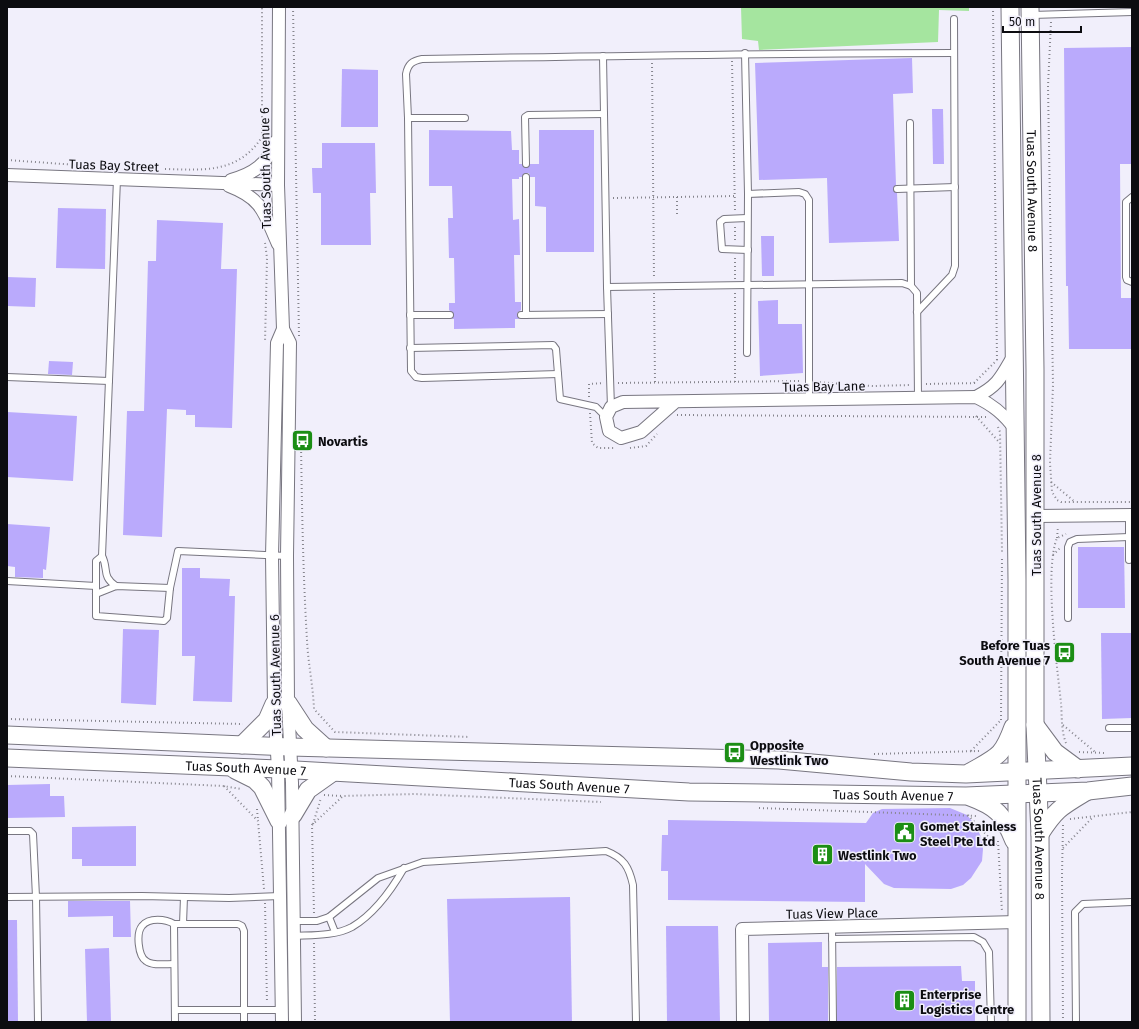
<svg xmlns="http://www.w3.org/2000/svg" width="1139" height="1029" font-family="'Fira Sans',sans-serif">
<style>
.green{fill:#a5e59f}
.building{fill:#baaafc}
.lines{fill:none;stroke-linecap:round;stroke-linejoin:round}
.lane-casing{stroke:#787680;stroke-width:8}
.street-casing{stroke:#787680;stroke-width:14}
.secondary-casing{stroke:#787680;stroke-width:19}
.path{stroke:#86858d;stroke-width:2;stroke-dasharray:1 3;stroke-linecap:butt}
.lane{stroke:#fff;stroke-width:6}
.street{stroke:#fff;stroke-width:12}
.secondary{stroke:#fff;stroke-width:17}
.labels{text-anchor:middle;stroke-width:3;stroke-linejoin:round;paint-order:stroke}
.street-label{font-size:13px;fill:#0c0c10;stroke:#f1effb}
.poi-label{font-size:13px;font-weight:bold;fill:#0c0c10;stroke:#f1effb;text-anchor:start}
</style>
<rect width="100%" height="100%" fill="#f1effb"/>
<polygon class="green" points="741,7 969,7 969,11 939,10 938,42 759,50 758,41 742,39"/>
<g class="building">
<polygon points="1132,47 1132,164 1120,164 1121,298 1132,298 1132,349 1069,349 1068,286 1066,286 1064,48"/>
<polygon points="912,58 913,93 893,94 896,185 893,189 897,193 899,241 829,243 827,178 759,180 755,63"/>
<polygon points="342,69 378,70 378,127 341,127"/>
<polygon points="932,109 943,109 944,164 933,164"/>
<polygon points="429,130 511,131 512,150 519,150 519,164 522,164 526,168 530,164 539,164 539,130 594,130 594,252 546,252 546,207 535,206 535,177 530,177 529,173 526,173 522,177 519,177 519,179 512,179 513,220 519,219 520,255 514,255 515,302 521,302 521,310 517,313 519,319 515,319 515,328 454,329 454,319 452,319 454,315 449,310 449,303 455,303 454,258 449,258 448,218 453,218 452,186 429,186"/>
<polygon points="322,143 375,143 376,193 370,193 371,245 321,245 321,193 313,193 312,168 322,168"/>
<polygon points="58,208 106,209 105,269 56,268"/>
<polygon points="157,220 223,223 221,269 237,269 232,428 195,427 195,415 186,415 186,410 167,409 162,537 123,535 127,411 144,411 148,261 156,261"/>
<polygon points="761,236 774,236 774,276 762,276"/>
<polygon points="7,277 36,278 35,307 7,306"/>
<polygon points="778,300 778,324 802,324 803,373 760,376 758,301"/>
<polygon points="49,361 73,362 72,375 48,374"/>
<polygon points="7,412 77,416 73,481 7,477"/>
<polygon points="7,524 50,527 46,570 43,569 43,578 15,577 15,567 7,566"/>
<polygon points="1078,547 1124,547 1125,608 1078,608"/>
<polygon points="182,568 200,568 200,578 230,579 229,596 235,596 232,702 193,701 195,656 182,656"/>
<polygon points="123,629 159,630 156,705 121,703"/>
<polygon points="1101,633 1132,633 1132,718 1102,719"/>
<polygon points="50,784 50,796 64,796 65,817 7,818 7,785"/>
<polygon points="950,808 967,815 976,826 981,837 983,849 982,861 971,878 963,885 951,889 894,888 884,884 865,864 865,902 668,900 668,871 661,871 662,835 668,835 668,820 866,823 873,813 882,809"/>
<polygon points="136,826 136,866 82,866 82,859 72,859 72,827"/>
<polygon points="570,897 572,1022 450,1022 447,899"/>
<polygon points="68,901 130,901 131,937 113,937 113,916 68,917"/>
<polygon points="7,920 17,920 18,1022 7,1022"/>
<polygon points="666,926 718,926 720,1022 667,1022"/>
<polygon points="822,942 822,967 828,967 828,1022 769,1022 768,943"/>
<polygon points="109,948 111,1022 87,1022 85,949"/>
<polygon points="961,966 962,981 975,981 975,1022 837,1022 837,967"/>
</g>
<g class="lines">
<defs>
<g id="lane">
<polyline points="1032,15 1132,12"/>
<polyline points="745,53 748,194 747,353"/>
<polyline points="603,56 607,287 611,407"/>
<polyline points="408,118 465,118"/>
<polyline points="910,123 911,286"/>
<polyline points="526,164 525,117 528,115 604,114"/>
<polyline points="526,177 526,315"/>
<polyline points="897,189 955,187"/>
<polyline points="748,194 799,192 805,194 809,200 809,400"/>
<polyline points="1132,197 1126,202 1126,277 1127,280 1132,282"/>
<polyline points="747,218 724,219 720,222 722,249 748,250"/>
<polyline points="607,287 902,283 911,286 917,293 918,398"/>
<polyline points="917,312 952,275 955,266 954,19"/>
<polyline points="410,315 450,315"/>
<polyline points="521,315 608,314"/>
<polyline points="410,348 553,345 556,349 560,399 596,407 606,417"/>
<path d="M 558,374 L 422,378 L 416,377 L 411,371 L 408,118 L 406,74 C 408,64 412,61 422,59 C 599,56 777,53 954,53"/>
<polyline points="7,377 109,381"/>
<polyline points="1129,515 1129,560"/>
<polyline points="102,556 96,561 96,616 164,621 167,618 170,588 178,551 287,556"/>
<polyline points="7,581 96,586"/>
<path d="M 116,586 C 101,576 109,569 102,556 L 117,179"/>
<polyline points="96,594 116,586 170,588"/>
<polyline points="1068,618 1068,547 1070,542 1077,539 1129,537"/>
<polyline points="1109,728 1132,728"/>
<polyline points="7,831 30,831 33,834 36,897 38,1022"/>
<polyline points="7,897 142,896 229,898 280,896"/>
<polyline points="329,917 335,932"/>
<path d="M 294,921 L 317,921 L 329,917 L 378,878 L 423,862 L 606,851 C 624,858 629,867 633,885 L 636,1022"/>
<polyline points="174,924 175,1022"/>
<polyline points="183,924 184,897"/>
<polyline points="832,927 833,1022"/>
<path d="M 294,936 C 312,935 335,936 352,927 C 374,914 392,889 404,868"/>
<polyline points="832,939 974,937 983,942 989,952 991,1022"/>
<path d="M 174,964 C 165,964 152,966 146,961 C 138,956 136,933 142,926 C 149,917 166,919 174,924 L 238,924 L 242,926 L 244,931 L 244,1022"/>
<polyline points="175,1010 281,1010"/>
<polyline points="1076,1022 1075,912 1083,904 1132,902"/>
</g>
<g id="street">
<polyline points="279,7 278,185 283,329 290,343 287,556 288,703 292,783 295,1022"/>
<polyline points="7,175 278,185"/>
<path d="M 231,180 C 253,174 268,164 275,142"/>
<path d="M 229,186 C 263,199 264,213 278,244"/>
<path d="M 976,397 C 999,385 1001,377 1014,355"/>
<path d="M 674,403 L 641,432 L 621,438 L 609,431 L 606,417 L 611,407 L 623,402 L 976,397 C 993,405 1004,414 1015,429"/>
<polyline points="1036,516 1132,515"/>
<polyline points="282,1022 278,769 274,704 272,556 277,343 283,329"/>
<polyline points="743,1022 742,929 1017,922"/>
</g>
<g id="secondary">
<polyline points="1010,7 1017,579 1017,1022"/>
<path id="s1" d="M 1030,7 L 1035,369 L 1035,725 L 1040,834 L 1041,1022"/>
<polyline points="288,703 305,729 326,748"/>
<polyline points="1035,725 1055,752 1078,769"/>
<polyline points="7,735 290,747 779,760 911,772 966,774 1132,766"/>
<polyline points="242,745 267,720 274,704"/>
<path id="s2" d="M 7,758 L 278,769 L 689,792 L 966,796 L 1088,791 L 1132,786"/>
<polyline points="235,770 255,780 262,787 279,821"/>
<path d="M 970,772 C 998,756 1002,757 1013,727"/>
<path d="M 970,797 C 997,807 1003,814 1014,841"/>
<polyline points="293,815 308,790 332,773"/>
<path d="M 1040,834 C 1056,809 1061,807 1086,792"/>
</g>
</defs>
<use href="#lane" class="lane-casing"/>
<use href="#street" class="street-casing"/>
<use href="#secondary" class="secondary-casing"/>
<g class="path">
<polyline points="293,7 299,336"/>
<polyline points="993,7 997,362"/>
<polyline points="1051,22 1048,86 1053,385 1050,463 1052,492 1057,500 1061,502 1132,502"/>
<polyline points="732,61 735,211"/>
<polyline points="652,63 654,278"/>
<polyline points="7,160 92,166"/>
<path d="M 165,169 C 203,170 238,174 262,137 L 262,7"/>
<polyline points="677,197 677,216"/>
<polyline points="613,198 736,196"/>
<polyline points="735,227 735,243"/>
<polyline points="265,243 267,258 265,342"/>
<polyline points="735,279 735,257"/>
<polyline points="654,293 655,382"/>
<polyline points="735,382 735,293"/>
<polyline points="816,382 873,386 910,385"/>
<polyline points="618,383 802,381"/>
<polyline points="974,383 997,360"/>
<polyline points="926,384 978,383"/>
<polyline points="589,397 589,384 604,383"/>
<polyline points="590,413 592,443 598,448 614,448"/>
<polyline points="677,415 988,417"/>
<polyline points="976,416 999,442"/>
<polyline points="998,427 1000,432 1002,552"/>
<path d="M 301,444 C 302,509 303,574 307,640 C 308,663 313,685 314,709 L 335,732 L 470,737"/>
<polyline points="630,448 646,446 657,434"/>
<polyline points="1051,482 1075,502"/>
<polyline points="1057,538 1058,527"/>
<polyline points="1053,555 1060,548"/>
<polyline points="7,719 243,724"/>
<polyline points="1001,720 1002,556"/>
<polyline points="1063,725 1095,752"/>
<path d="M 1066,743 C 1061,731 1062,715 1061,703 C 1057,666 1044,570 1057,538 L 1066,534"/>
<polyline points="971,751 1001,720"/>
<polyline points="1079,752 1105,753"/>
<polyline points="874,754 979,751"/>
<polyline points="7,776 223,786 241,789"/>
<polyline points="224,786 258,821 264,889"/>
<polyline points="324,795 343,796"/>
<polyline points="759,808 978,816"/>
<polyline points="257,809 258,821"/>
<polyline points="968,815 998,847"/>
<polyline points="1070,819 1132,812"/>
<polyline points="313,824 321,798"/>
<polyline points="998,841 1002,912"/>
<polyline points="1063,848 1093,817"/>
<polyline points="265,903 267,1003"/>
<polyline points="314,913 312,825 343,796 414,794 601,802"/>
<polyline points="314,943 315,1022"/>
<polyline points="1063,1022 1062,875 1063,825"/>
</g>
<use href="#lane" class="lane"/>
<use href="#street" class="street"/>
<use href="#secondary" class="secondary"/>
</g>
<defs>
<symbol id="bus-square" viewBox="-11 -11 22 22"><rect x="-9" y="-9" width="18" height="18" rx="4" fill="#1c8e15" stroke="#f1effb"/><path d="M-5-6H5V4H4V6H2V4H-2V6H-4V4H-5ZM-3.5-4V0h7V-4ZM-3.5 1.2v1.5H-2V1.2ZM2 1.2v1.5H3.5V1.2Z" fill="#fff"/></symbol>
<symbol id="civic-square" viewBox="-11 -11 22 22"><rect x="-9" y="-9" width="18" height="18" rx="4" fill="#1c8e15" stroke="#f1effb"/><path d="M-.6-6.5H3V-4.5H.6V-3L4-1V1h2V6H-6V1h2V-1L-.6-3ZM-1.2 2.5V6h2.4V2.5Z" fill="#fff"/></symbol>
<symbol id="building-square" viewBox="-11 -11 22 22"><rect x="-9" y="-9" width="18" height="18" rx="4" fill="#1c8e15" stroke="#f1effb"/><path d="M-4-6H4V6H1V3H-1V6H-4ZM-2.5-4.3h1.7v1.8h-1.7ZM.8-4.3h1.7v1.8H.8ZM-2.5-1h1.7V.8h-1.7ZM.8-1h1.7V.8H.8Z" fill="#fff"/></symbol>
</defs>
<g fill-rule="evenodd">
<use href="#bus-square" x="290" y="428" width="25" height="25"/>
<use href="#bus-square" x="1052" y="640" width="25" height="25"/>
<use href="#bus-square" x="722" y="740" width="25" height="25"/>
<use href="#civic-square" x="892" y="820" width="25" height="25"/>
<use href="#building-square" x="810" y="842" width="25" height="25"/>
<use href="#building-square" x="892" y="988" width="25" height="25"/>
</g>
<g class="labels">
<g class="street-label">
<text transform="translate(114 165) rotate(2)" y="5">Tuas Bay Street</text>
<text transform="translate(265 168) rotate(-91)" y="5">Tuas South Avenue 6</text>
<text dy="5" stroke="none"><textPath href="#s1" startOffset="184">Tuas South Avenue 8</textPath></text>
<text transform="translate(824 386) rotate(-1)" y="5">Tuas Bay Lane</text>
<text transform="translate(1036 515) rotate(-90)" y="5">Tuas South Avenue 8</text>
<text transform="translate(275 675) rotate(-91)" y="5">Tuas South Avenue 6</text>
<text dy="5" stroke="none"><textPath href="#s2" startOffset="239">Tuas South Avenue 7</textPath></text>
<text dy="5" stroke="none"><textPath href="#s2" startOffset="563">Tuas South Avenue 7</textPath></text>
<text dy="5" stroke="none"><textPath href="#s2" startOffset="887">Tuas South Avenue 7</textPath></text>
<text dy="5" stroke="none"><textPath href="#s1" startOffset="832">Tuas South Avenue 8</textPath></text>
<text transform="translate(832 913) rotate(-1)" y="5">Tuas View Place</text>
</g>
<g class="poi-label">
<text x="318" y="446">Novartis</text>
<text x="1050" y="650" text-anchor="end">Before Tuas<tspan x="1050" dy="15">South Avenue 7</tspan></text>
<text x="750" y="750">Opposite<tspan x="750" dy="15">Westlink Two</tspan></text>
<text x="920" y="831">Gomet Stainless<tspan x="920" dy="15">Steel Pte Ltd</tspan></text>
<text x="838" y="860">Westlink Two</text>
<text x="920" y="999">Enterprise<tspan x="920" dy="15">Logistics Centre</tspan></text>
</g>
</g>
<rect width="1139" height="1029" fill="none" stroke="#0c0c10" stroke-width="16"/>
<path d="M1003 26v6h78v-6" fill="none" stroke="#0c0c10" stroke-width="2"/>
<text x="1009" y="26" font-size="12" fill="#0c0c10" stroke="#f1effb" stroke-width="3" paint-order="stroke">50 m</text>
</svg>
